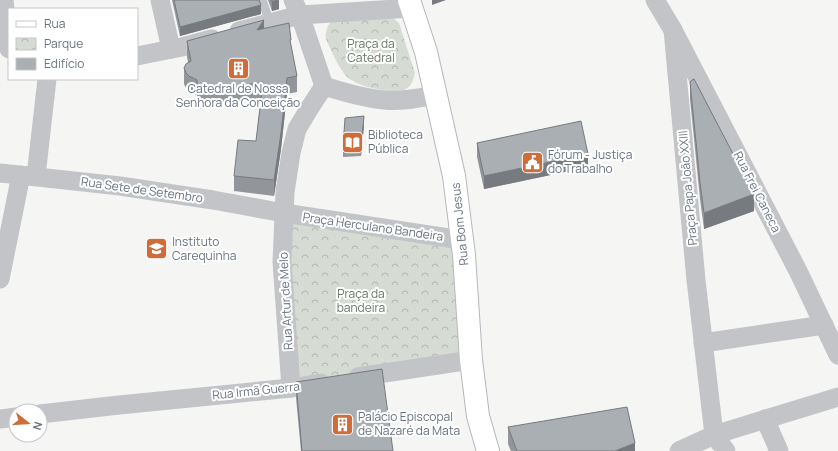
<svg xmlns="http://www.w3.org/2000/svg" width="838" height="451" font-family="Manrope,sans-serif">
<style>
.park{fill:url(#park-crowns)}
.lines{fill:none;stroke-linecap:round;stroke-linejoin:round}
.secondary-casing{stroke:#b4b8bc;stroke-width:24}
.lane{stroke:#c2c4c7;stroke-width:9}
.street{stroke:#c2c4c7;stroke-width:19}
.secondary{stroke:#fff;stroke-width:22}
.wall{fill:#92969b}
.shaded-wall{fill:#777a7e}
.building{fill:#aaafb4;stroke:#777a7e}
.labels{text-anchor:middle;stroke-width:4;stroke-linejoin:round;paint-order:stroke}
.park-label{font-size:12px;fill:#687866;stroke:#fff}
.poi-label{font-size:12px;fill:#687380;stroke:#fff;text-anchor:start}
.street-label{font-size:12px;fill:#687380;stroke:#fff}
</style>
<defs>
<pattern id="park-crowns" width="20" height="18" patternUnits="userSpaceOnUse"><rect width="20" height="18" fill="#d6dcd4"/><path d="M2 6a3 3 0 1 1 6 0M12 15a3 3 0 1 1 6 0" fill="none" stroke="#b1b7b1"/></pattern>
</defs>
<rect width="100%" height="100%" fill="#f5f5f3"/>
<g class="park">
<path d="M 391,16 L 399,23 L 415,73 C 413,79 412,86 406,89 C 393,95 358,87 347,77 C 338,67 332,52 326,39 C 325,32 327,28 330,22 Z"/>
<polygon points="284,213 462,240 471,360 291,388"/>
</g>
<g class="lines">
<defs>
<polyline id="secondary" points="409,0 426,52 454,176 464,255 471,360 478,416 488,451"/>
</defs>
<use href="#secondary" class="secondary-casing"/>
<polyline class="lane" points="262,0 270,23"/>
<g class="street">
<polyline points="4,0 9,49"/>
<polyline points="160,0 171,49"/>
<polyline points="293,0 300,15 324,86"/>
<polyline points="655,0 673,30 799,273 838,355"/>
<polyline points="673,30 696,280 714,435 726,451"/>
<polyline points="239,31 300,15 412,8"/>
<polyline points="137,56 182,47 212,39"/>
<path d="M 324,86 C 343,92 363,98 384,100 C 401,102 419,98 436,95"/>
<polyline points="0,173 120,186 213,200 284,213 462,240"/>
<polyline points="36,176 47,79"/>
<polyline points="0,279 21,175"/>
<polyline points="703,343 824,325"/>
<polyline points="358,377 471,360"/>
<polyline points="291,388 282,262 285,192 291,153 297,129 309,109 324,86"/>
<polyline points="40,414 119,405 291,388 321,383"/>
<polyline points="0,419 16,417"/>
<polyline points="765,419 779,451"/>
<polyline points="679,451 714,435 838,397"/>
</g>
<use href="#secondary" class="secondary"/>
</g>
<g class="wall">
<polygon points="172,0 259,0 261,14 180,36"/>
<polygon points="268,0 278,0 279,9 272,11"/>
<polygon points="264,28 291,46 297,76 297,92 287,94 281,149 274,196 234,191 234,176 256,141 261,98 198,109 197,95 189,92 186,88 184,84 184,68 188,62 187,57 187,41"/>
<polygon points="690,82 754,211 704,229 700,199 690,99"/>
<polygon points="364,125 361,156 343,157 343,147"/>
<polygon points="477,143 588,167 484,189 477,157"/>
<polygon points="296,382 393,451 301,451 296,398"/>
<polygon points="508,427 635,451 511,451 508,444"/>
</g>
<g class="shaded-wall">
<polygon points="279,0 279,9 272,11 272,2"/>
<polygon points="432,0 446,0 432,5"/>
<polygon points="261,5 261,14 180,36 180,27"/>
<polygon points="264,20 264,36 257,30"/>
<polygon points="287,78 287,94 281,149 274,196 274,180"/>
<polygon points="364,116 364,125 361,156 361,147"/>
<polygon points="588,154 588,167 484,189 484,176"/>
<polygon points="754,194 754,211 704,229 704,213"/>
<polygon points="635,443 635,451 615,451"/>
</g>
<g class="building">
<polygon points="174,0 259,0 261,5 180,27"/>
<polygon points="272,0 278,0 272,2"/>
<polygon points="264,20 257,30 289,23 291,40 290,40 297,76 287,78 281,133 274,180 234,176 238,140 256,141 263,82 198,93 197,80 189,76 186,73 184,68 186,64 191,61 187,41"/>
<polygon points="694,79 754,194 704,213 700,182 690,82 692,80"/>
<polygon points="364,116 361,147 343,147 345,118"/>
<polygon points="581,121 588,154 484,176 477,143"/>
<polygon points="382,369 393,451 302,451 296,382"/>
<polygon points="627,407 635,443 615,451 517,451 508,427"/>
</g>
<defs>
<symbol id="building-square" viewBox="-11 -11 22 22"><rect x="-9" y="-9" width="18" height="18" rx="4" fill="#ce6c3a" stroke="#fff"/><path d="M-4-6H4V6H1V3H-1V6H-4ZM-2.5-4.3h1.7v1.8h-1.7ZM.8-4.3h1.7v1.8H.8ZM-2.5-1h1.7V.8h-1.7ZM.8-1h1.7V.8H.8Z" fill="#fff"/></symbol>
<symbol id="library-square" viewBox="-11 -11 22 22"><rect x="-9" y="-9" width="18" height="18" rx="4" fill="#ce6c3a" stroke="#fff"/><path d="M-6-4Q-3-5.5-.7-3.5V5Q-3 3-6 4ZM6-4Q3-5.5 .7-3.5V5Q3 3 6 4Z" fill="#fff"/></symbol>
<symbol id="civic-square" viewBox="-11 -11 22 22"><rect x="-9" y="-9" width="18" height="18" rx="4" fill="#ce6c3a" stroke="#fff"/><path d="M-.6-6.5H3V-4.5H.6V-3L4-1V1h2V6H-6V1h2V-1L-.6-3ZM-1.2 2.5V6h2.4V2.5Z" fill="#fff"/></symbol>
<symbol id="school-square" viewBox="-11 -11 22 22"><rect x="-9" y="-9" width="18" height="18" rx="4" fill="#ce6c3a" stroke="#fff"/><path d="M0-5L7-2L0 1L-7-2ZM-4 1L0 2.5L4 1V4Q0 6-4 4Z" fill="#fff"/></symbol>
</defs>
<g fill-rule="evenodd">
<use href="#building-square" x="226" y="56" width="25" height="25"/>
<use href="#library-square" x="340" y="130" width="25" height="25"/>
<use href="#civic-square" x="520" y="150" width="25" height="25"/>
<use href="#school-square" x="144" y="236" width="25" height="25"/>
<use href="#building-square" x="330" y="412" width="25" height="25"/>
</g>
<g class="labels">
<g class="park-label">
<text x="371" y="48">Praça da<tspan x="371" dy="14">Catedral</tspan></text>
<text x="361" y="298">Praça da<tspan x="361" dy="14">bandeira</tspan></text>
</g>
<g class="poi-label">
<text x="238" y="93" text-anchor="middle">Catedral de Nossa<tspan x="238" dy="14">Senhora da Conceição</tspan></text>
<text x="368" y="139">Biblioteca<tspan x="368" dy="14">Pública</tspan></text>
<text x="548" y="159">Fórum - Justiça<tspan x="548" dy="14">do Trabalho</tspan></text>
<text x="172" y="246">Instituto<tspan x="172" dy="14">Carequinha</tspan></text>
<text x="358" y="421">Palácio Episcopal<tspan x="358" dy="14">de Nazaré da Mata</tspan></text>
</g>
<g class="street-label">
<text transform="translate(688 188) rotate(-95)" y="4">Praça Papa João XXIII</text>
<text transform="translate(142 190) rotate(8)" y="4">Rua Sete de Setembro</text>
<text transform="translate(757 192) rotate(63)" y="4">Rua Frei Caneca</text>
<text transform="translate(460 224) rotate(-96)" y="4">Rua Bom Jesus</text>
<text transform="translate(373 227) rotate(8)" y="4">Praça Herculano Bandeira</text>
<text transform="translate(286 301) rotate(-93)" y="4">Rua Artur de Melo</text>
<text transform="translate(256 391) rotate(-6)" y="4">Rua Irmã Guerra</text>
</g>
</g>
<rect x="8" y="8" width="130" height="72" fill="#ffffff" stroke="#c3c7cc"/>
<rect x="16" y="21" width="20" height="6" fill="#ffffff" stroke="#c3c7cc"/>
<text x="44" y="28" font-size="12" fill="#687380">Rua</text>
<rect x="16" y="38" width="20" height="12" fill="url(#park-crowns)" stroke="#c3c7cc"/>
<text x="44" y="48" font-size="12" fill="#687380">Parque</text>
<rect x="16" y="58" width="20" height="12" fill="#aaafb4" stroke="#c3c7cc"/>
<text x="44" y="68" font-size="12" fill="#687380">Edifício</text>
<g transform="translate(28 423) rotate(107)"><circle r="19" fill="#ffffff" stroke="#c3c7cc"/>
<path d="M0-3L7 15L0 10L-7 15Z" fill="#ce6c3a"/>
<text y="-6" font-size="11" font-weight="bold" text-anchor="middle" fill="#687380">N</text>
</g>
</svg>
